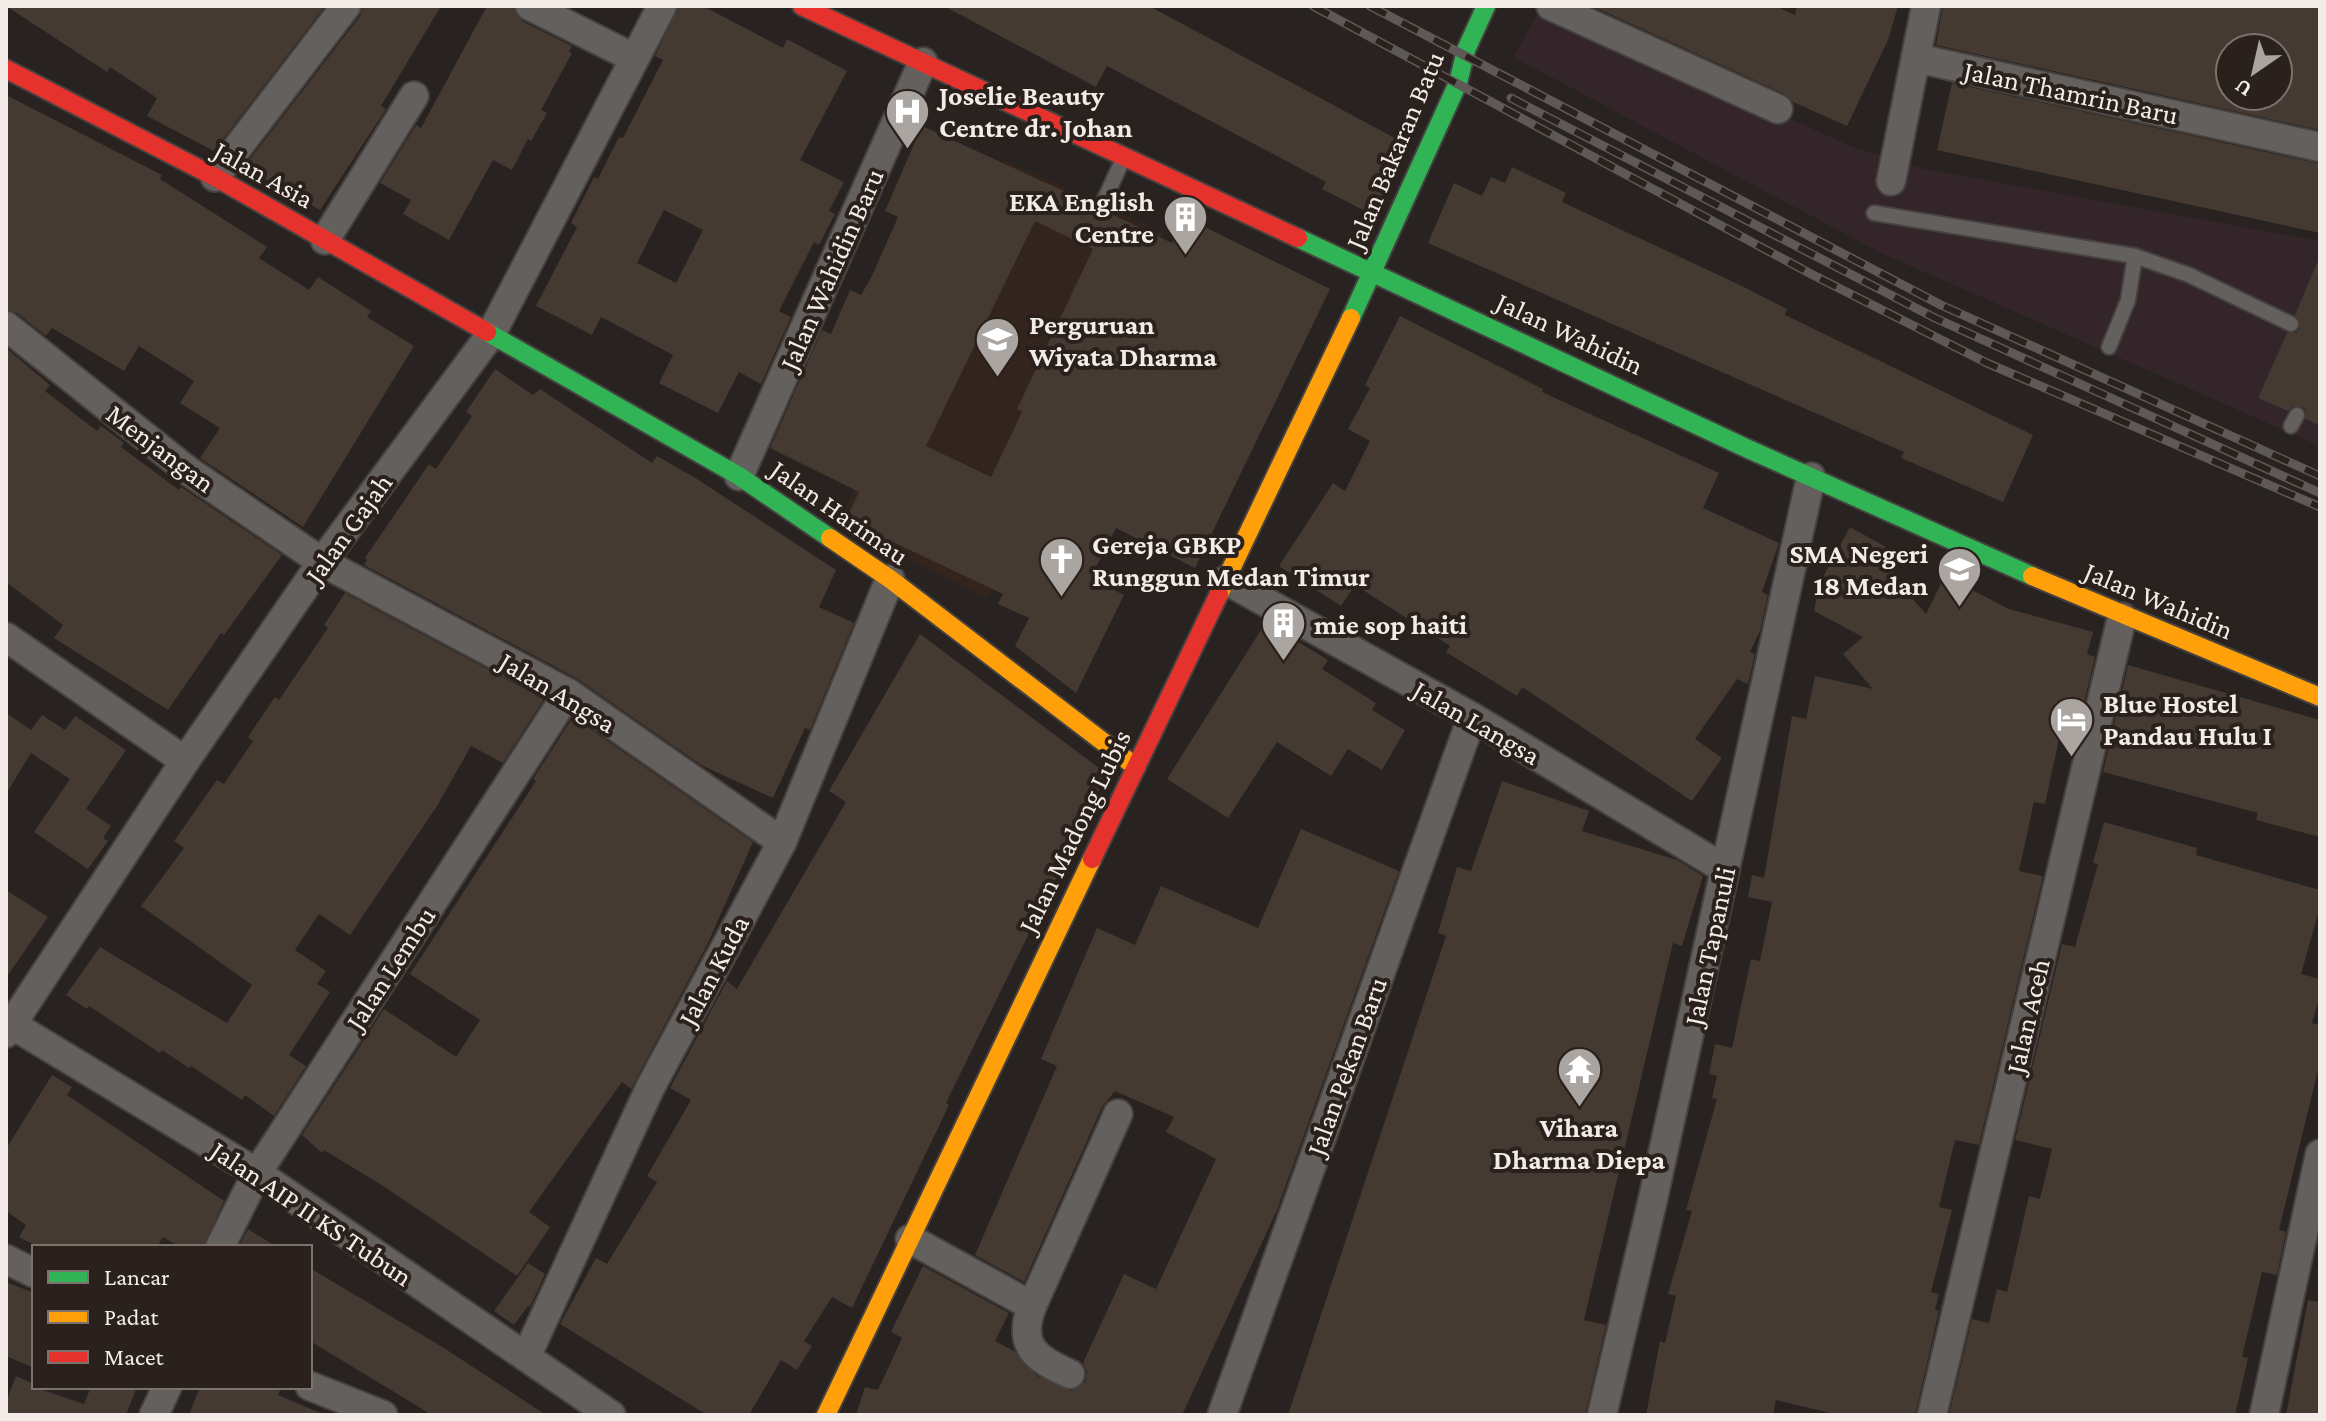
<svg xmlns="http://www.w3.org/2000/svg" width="2326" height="1421" font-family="'Crimson Pro',serif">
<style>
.commercial{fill:#34252b}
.built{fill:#33251d}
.building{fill:#443a32;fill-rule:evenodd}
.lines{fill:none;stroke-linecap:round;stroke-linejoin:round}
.lane-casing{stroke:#45413e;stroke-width:18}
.street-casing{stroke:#45413e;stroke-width:32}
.fast-casing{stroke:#45413e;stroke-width:22}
.slow-casing{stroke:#45413e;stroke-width:22}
.jam-casing{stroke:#45413e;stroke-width:22}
.lane{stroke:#64605e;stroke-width:14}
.street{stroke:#64605e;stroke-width:28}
.fast{stroke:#30b455;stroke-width:18}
.slow{stroke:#ff9f0a;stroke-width:18}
.jam{stroke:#e5322d;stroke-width:18}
.rail-casing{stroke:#5e5957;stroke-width:9}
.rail{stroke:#2b211c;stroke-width:6;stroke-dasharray:18;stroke-linecap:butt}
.labels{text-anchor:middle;stroke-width:8;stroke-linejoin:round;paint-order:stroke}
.street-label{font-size:28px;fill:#f2ebe8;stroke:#2b211c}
.poi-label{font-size:28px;font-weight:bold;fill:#f2ebe8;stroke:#2b211c;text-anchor:start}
</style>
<rect width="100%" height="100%" fill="#282220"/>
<polygon class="commercial" points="1541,8 1853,147 1920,168 2320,241 2320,446 1879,252 1513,57"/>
<polygon class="built" points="1004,160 1163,233 987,598 838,525"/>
<g class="building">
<polygon points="6,6 325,6 214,151 147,116 157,98 110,67 107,72"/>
<polygon points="363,6 441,6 381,106 386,109 320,210 244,167 360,16"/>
<polygon points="487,6 513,6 522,21 572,46 569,52 572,53 541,110 547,113 531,141 528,139 512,170 493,160 449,240 403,214 411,200 380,183 416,125 421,128"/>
<path d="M 679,6 L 703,6 L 783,48 L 787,39 L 847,71 L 800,160 L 844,182 L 829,211 L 835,214 L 819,245 L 814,242 L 779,311 L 791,317 L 761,384 L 739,372 L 718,413 L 659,383 L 673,355 L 601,317 L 592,335 L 536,306 L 577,227 L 571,223 L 594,177 L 598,179 L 619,137 L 623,138 L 663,60 L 655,56 ZM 664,210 L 703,230 L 676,283 L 637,263 Z"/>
<polygon points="944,6 1149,6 1406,144 1373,215 1322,189 1326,182 1107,66 1096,87"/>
<polygon points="1592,6 1775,6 1795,15 1797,6 1898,6 1888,40 1847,126 1793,102 1785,94"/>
<path d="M 1943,6 L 2320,6 L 2320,130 L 1936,45 ZM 2230,48 L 2278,48 L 2278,96 L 2230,96 Z"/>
<polygon points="1952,83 2320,164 2320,233 1937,150"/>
<polygon points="8,96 162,175 160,179 267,247 259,258 309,290 318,277 371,311 367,317 414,346 303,527 200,458 220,428 180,403 194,381 139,346 124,371 52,328 46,336 17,313 6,309"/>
<path d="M 922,126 L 1092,204 L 1098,216 L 1109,213 L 1172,243 L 1185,217 L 1330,289 L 1195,568 L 1116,528 L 1090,579 L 1124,595 L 1076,693 L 1015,646 L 1029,618 L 998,604 L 1003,594 L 846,520 L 859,492 L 770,448 L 822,330 L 831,334 L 850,290 L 861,295 L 872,276 L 898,217 L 885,211 ZM 1035,221 L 1093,249 L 1017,409 L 1022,412 L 991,477 L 926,446 Z"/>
<polygon points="1512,167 1566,193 1562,202 1742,286 1787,309 1785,315 2033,435 2003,502 1901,458 1904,452 1428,243 1454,183 1482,196 1491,177 1505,183"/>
<polygon points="2320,256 2320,426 2306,419 2306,410 2301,406 2292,406 2288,411 2258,398 2287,333 2296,333 2300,328 2295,315"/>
<polygon points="1400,316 1543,389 1542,392 1719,473 1703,508 1779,543 1762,592 1768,595 1760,631 1750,652 1755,654 1748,684 1737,679 1695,739 1722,758 1692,801 1522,687 1517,696 1446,652 1450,646 1355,585 1341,606 1279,566 1333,483 1345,491 1370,441 1348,429 1370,388 1365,385"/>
<polygon points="6,348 50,385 45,391 97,431 101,426 124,443 121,447 179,490 181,487 282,555 224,635 221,633 168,710 54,638 63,625 6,582"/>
<polygon points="495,369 533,395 540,389 652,463 657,456 697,479 836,570 819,607 854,623 810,730 805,728 773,798 701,765 576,678 364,565 367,560 365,558 429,464 436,469 472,416 466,412"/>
<polygon points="1850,527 1902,556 1892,576 1926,614 1945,576 2009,609 2093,632 2087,654 2095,657 2081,716 2065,711 2045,804 2034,802 2019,871 2043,876 1979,1145 1955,1140 1939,1207 1952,1210 1931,1292 1939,1294 1935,1310 1939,1311 1915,1415 1839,1415 1776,1400 1773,1415 1646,1415 1660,1341 1665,1343 1676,1296 1668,1294 1692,1211 1686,1210 1717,1099 1712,1098 1717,1076 1709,1074 1715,1044 1732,1048 1751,959 1760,961 1772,902 1748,897 1752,875 1764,878 1792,716 1806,719 1815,676 1873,689 1843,654 1863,637 1814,611 1819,584"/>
<polygon points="345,593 544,699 503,763 471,746 437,806 350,935 319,914 295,950 326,971 317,984 330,992 289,1055 306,1066 274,1116 245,1095 242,1100 191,1066 189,1068 162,1050 160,1053 89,1006 87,1009 66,995 100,947 227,1023 252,985 141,906 184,848 174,841 217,780 224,784 253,741 248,737 275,697 279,700 328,628 324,625"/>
<polygon points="1266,622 1328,660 1322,669 1376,703 1372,710 1405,730 1382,770 1348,749 1331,776 1277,742 1228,818 1167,779"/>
<polygon points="920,634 1107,774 946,1103 949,1105 852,1308 832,1297 804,1341 812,1346 797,1370 781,1360 749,1415 707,1415 560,1324 596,1258 607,1264 657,1182 647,1176 691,1100 670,1088 727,981 737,989 846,802 829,791"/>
<polygon points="2128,665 2320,720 2320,837 2256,820 2258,813 2103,772"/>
<polygon points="6,713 31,730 42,715 65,730 75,716 126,750 86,809 111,826 103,838 108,841 88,869 34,832 70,779 31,753 6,794"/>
<polygon points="573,717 753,842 707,945 631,1089 622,1082 529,1212 550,1227 517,1276 380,1184 324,1150 322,1153 302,1135 384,1009 456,1057 480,1020 410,974 536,781 533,779"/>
<polygon points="1502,781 1589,811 1582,831 1677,860 1703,876 1682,946 1673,943 1584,1320 1606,1325 1585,1415 1288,1415 1446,936 1438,933 1457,867 1471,871"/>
<polygon points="2104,822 2197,848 2196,855 2320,890 2320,907 2301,974 2320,979 2320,996 2312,1023 2320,1025 2320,1062 2279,1230 2286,1232 2277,1275 2262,1272 2242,1357 2248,1358 2235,1415 1949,1415 1972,1319 1989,1323 1997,1289 2007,1292 2029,1196 2040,1199 2052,1149 2015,1140 2062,944 2075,947 2098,864 2093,863"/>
<polygon points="1301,829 1399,871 1277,1210 1182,1415 856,1415 865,1387 878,1390 902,1338 891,1332 923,1266 1009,1313 995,1341 1014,1351 1037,1376 1071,1391 1085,1382 1087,1372 1083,1363 1124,1274 1156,1289 1216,1159 1166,1132 1174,1117 1115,1091 1102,1107 1024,1282 975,1255 1057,1066 1041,1059 1097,928 1135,945 1161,886 1258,928"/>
<polygon points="6,890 48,917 6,978"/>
<polygon points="52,1075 72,1087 67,1095 224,1201 203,1247 180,1247 163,1237 157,1247 38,1247 19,1237 26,1225 6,1211 6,1149"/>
<polygon points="248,1229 277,1247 239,1247"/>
<polygon points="528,1263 545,1274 530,1307 528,1306 514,1325 494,1311"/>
<polygon points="310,1268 444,1348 546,1415 432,1415 310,1341"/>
<polygon points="6,1282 34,1293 34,1368 6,1356"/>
<polygon points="2308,1300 2320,1302 2320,1415 2286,1415"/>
<polygon points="16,1376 34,1384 34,1387 84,1404 91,1387 137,1387 126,1415 6,1415 6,1402"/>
<polygon points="200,1387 281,1387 278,1395 325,1415 189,1415"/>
</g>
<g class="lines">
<defs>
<g id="lane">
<polyline points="1101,207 1124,157"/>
<polyline points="1874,213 2135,256"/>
<polyline points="2109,347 2128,300 2135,256 2189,275 2291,324"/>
<polyline points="2291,426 2297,415"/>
</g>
<g id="street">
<polyline points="530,6 634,58"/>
<polyline points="1551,6 1778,109"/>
<polyline points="1916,58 2320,147"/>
<polyline points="215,177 346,6"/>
<polyline points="1891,181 1926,6"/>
<polyline points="325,240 414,96"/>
<polyline points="6,326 187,470 322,562 568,693 782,842"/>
<polyline points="739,476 923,62"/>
<polyline points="1226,580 1472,717 1725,869"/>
<polyline points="6,637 185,761"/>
<polyline points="6,1021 257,1173 611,1415"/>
<polyline points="6,1033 185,761 322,562 491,334 662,6"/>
<polyline points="910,1239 1032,1306 1118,1114"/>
<polyline points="220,1247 257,1173 568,693"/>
<polyline points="6,1259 34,1273"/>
<path d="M 1032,1306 C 1017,1345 1035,1359 1070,1374"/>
<polyline points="526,1357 650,1088 782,842 890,579"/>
<polyline points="310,1386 383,1415"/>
<polyline points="154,1415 167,1387"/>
<polyline points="1222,1415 1472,717"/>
<polyline points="1602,1415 1652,1203 1811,477"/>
<polyline points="1932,1415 2122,617"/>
<polyline points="2264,1415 2320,1154"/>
</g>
<g id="fast">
<polyline points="1298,238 1746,448 2032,576"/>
<polyline points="1351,318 1458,83 1466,50 1486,6"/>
<polyline points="487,332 739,476 830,538"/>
</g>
<g id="slow">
<polyline points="830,538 890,579 1136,767"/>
<polyline points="2032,576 2320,697"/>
<polyline points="1219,594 1351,318"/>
<polyline points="826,1415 1092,859"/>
</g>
<g id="jam">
<polyline points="802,6 1298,238"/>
<polyline points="6,69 215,177 487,332"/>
<polyline points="1092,859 1219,594"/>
</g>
</defs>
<use href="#lane" class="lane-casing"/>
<use href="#street" class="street-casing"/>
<use href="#fast" class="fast-casing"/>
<use href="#slow" class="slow-casing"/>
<use href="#jam" class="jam-casing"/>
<use href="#lane" class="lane"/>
<use href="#street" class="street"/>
<use href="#fast" class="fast"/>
<use href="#slow" class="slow"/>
<use href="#jam" class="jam"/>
<defs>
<g id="rail">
<polyline points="1313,6 1813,275 1987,363 2320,507"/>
<polyline points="1370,6 1941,305 2320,476"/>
<polyline points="1511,98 1935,318 2320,493"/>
</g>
</defs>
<use href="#rail" class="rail-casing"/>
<use href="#rail" class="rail"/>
</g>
<defs>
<symbol id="hospital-pin" viewBox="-11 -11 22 30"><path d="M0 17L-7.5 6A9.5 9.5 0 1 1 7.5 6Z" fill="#aba5a2" stroke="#2b211c"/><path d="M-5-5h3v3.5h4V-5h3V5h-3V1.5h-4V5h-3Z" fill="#fff"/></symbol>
<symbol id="building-pin" viewBox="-11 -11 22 30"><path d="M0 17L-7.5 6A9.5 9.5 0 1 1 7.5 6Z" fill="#aba5a2" stroke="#2b211c"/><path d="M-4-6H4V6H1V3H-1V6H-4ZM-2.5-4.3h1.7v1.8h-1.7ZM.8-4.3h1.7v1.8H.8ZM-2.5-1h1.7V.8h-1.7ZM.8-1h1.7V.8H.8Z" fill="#fff"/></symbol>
<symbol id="school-pin" viewBox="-11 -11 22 30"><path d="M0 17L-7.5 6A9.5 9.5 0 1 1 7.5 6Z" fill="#aba5a2" stroke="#2b211c"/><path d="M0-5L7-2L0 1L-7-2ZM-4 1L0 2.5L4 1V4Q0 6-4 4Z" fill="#fff"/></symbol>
<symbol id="church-pin" viewBox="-11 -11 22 30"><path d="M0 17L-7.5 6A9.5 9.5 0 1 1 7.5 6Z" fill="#aba5a2" stroke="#2b211c"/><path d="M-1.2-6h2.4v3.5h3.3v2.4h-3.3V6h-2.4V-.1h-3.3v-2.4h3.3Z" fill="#fff"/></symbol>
<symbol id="hotel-pin" viewBox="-11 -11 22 30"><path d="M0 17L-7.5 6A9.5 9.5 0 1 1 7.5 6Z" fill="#aba5a2" stroke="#2b211c"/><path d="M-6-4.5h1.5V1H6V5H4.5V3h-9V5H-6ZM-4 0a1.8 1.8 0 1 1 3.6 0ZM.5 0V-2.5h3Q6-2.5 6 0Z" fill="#fff"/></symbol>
<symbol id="temple-pin" viewBox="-11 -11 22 30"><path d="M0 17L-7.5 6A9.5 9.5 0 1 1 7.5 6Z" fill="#aba5a2" stroke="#2b211c"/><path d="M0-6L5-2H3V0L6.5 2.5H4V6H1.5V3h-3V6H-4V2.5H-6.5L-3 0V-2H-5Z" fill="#fff"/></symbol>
</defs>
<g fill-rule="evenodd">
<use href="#hospital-pin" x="882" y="86" width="51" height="69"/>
<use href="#building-pin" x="1160" y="192" width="51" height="69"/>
<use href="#school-pin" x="972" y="314" width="51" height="69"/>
<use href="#church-pin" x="1036" y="534" width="51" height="69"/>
<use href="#school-pin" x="1934" y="544" width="51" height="69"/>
<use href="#building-pin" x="1258" y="598" width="51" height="69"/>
<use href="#hotel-pin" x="2046" y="694" width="51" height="69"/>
<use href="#temple-pin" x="1554" y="1044" width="51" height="69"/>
</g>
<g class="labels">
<g class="street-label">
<text transform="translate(2071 92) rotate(12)" y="10">Jalan Thamrin Baru</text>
<text transform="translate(1394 150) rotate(-67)" y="10">Jalan Bakaran Batu</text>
<text transform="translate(264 174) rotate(29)" y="10">Jalan Asia</text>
<text transform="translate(831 269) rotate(-66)" y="10">Jalan Wahidin Baru</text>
<text transform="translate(1570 333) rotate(25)" y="10">Jalan Wahidin</text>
<text transform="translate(161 448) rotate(37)" y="10">Menjangan</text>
<text transform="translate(840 512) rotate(35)" y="10">Jalan Harimau</text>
<text transform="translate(348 528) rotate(-54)" y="10">Jalan Gajah</text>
<text transform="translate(2159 600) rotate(23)" y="10">Jalan Wahidin</text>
<text transform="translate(558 692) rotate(31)" y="10">Jalan Angsa</text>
<text transform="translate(1477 722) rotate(30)" y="10">Jalan Langsa</text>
<text transform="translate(1074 831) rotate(-64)" y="10">Jalan Madong Lubis</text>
<text transform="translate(1709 946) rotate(-78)" y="10">Jalan Tapanuli</text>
<text transform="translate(390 968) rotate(-57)" y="10">Jalan Lembu</text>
<text transform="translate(713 970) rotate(-62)" y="10">Jalan Kuda</text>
<text transform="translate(2027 1016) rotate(-77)" y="10">Jalan Aceh</text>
<text transform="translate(1346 1066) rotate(-70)" y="10">Jalan Pekan Baru</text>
<text transform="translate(312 1213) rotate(34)" y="10">Jalan AIP II KS Tubun</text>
</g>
<g class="poi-label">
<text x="939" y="105">Joselie Beauty<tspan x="939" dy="32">Centre dr. Johan</tspan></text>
<text x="1154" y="211" text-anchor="end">EKA English<tspan x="1154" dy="32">Centre</tspan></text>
<text x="1029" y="334">Perguruan<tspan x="1029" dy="32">Wiyata Dharma</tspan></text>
<text x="1092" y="554">Gereja GBKP<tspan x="1092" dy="32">Runggun Medan Timur</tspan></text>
<text x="1928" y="563" text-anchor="end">SMA Negeri<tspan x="1928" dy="32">18 Medan</tspan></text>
<text x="1314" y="634">mie sop haiti</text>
<text x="2103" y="713">Blue Hostel<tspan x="2103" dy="32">Pandau Hulu I</tspan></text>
<text x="1579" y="1137" text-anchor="middle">Vihara<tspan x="1579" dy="32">Dharma Diepa</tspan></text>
</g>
</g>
<rect width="2326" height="1421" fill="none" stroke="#f2ebe8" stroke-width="16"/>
<rect x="32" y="1245" width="280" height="144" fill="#2b211c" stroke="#7b726e" stroke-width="2"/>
<rect x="48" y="1271" width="40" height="12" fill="#30b455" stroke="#7b726e" stroke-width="2"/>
<text x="104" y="1285" font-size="24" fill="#f2ebe8">Lancar</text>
<rect x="48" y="1311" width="40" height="12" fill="#ff9f0a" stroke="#7b726e" stroke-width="2"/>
<text x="104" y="1325" font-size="24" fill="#f2ebe8">Padat</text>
<rect x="48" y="1351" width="40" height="12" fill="#e5322d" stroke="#7b726e" stroke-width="2"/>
<text x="104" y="1365" font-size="24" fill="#f2ebe8">Macet</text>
<g transform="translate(2254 72) rotate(214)"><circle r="38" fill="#2b211c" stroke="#7b726e" stroke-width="2"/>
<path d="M0-6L14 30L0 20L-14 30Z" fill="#aba5a2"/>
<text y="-12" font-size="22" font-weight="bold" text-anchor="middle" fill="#f2ebe8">U</text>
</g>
</svg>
